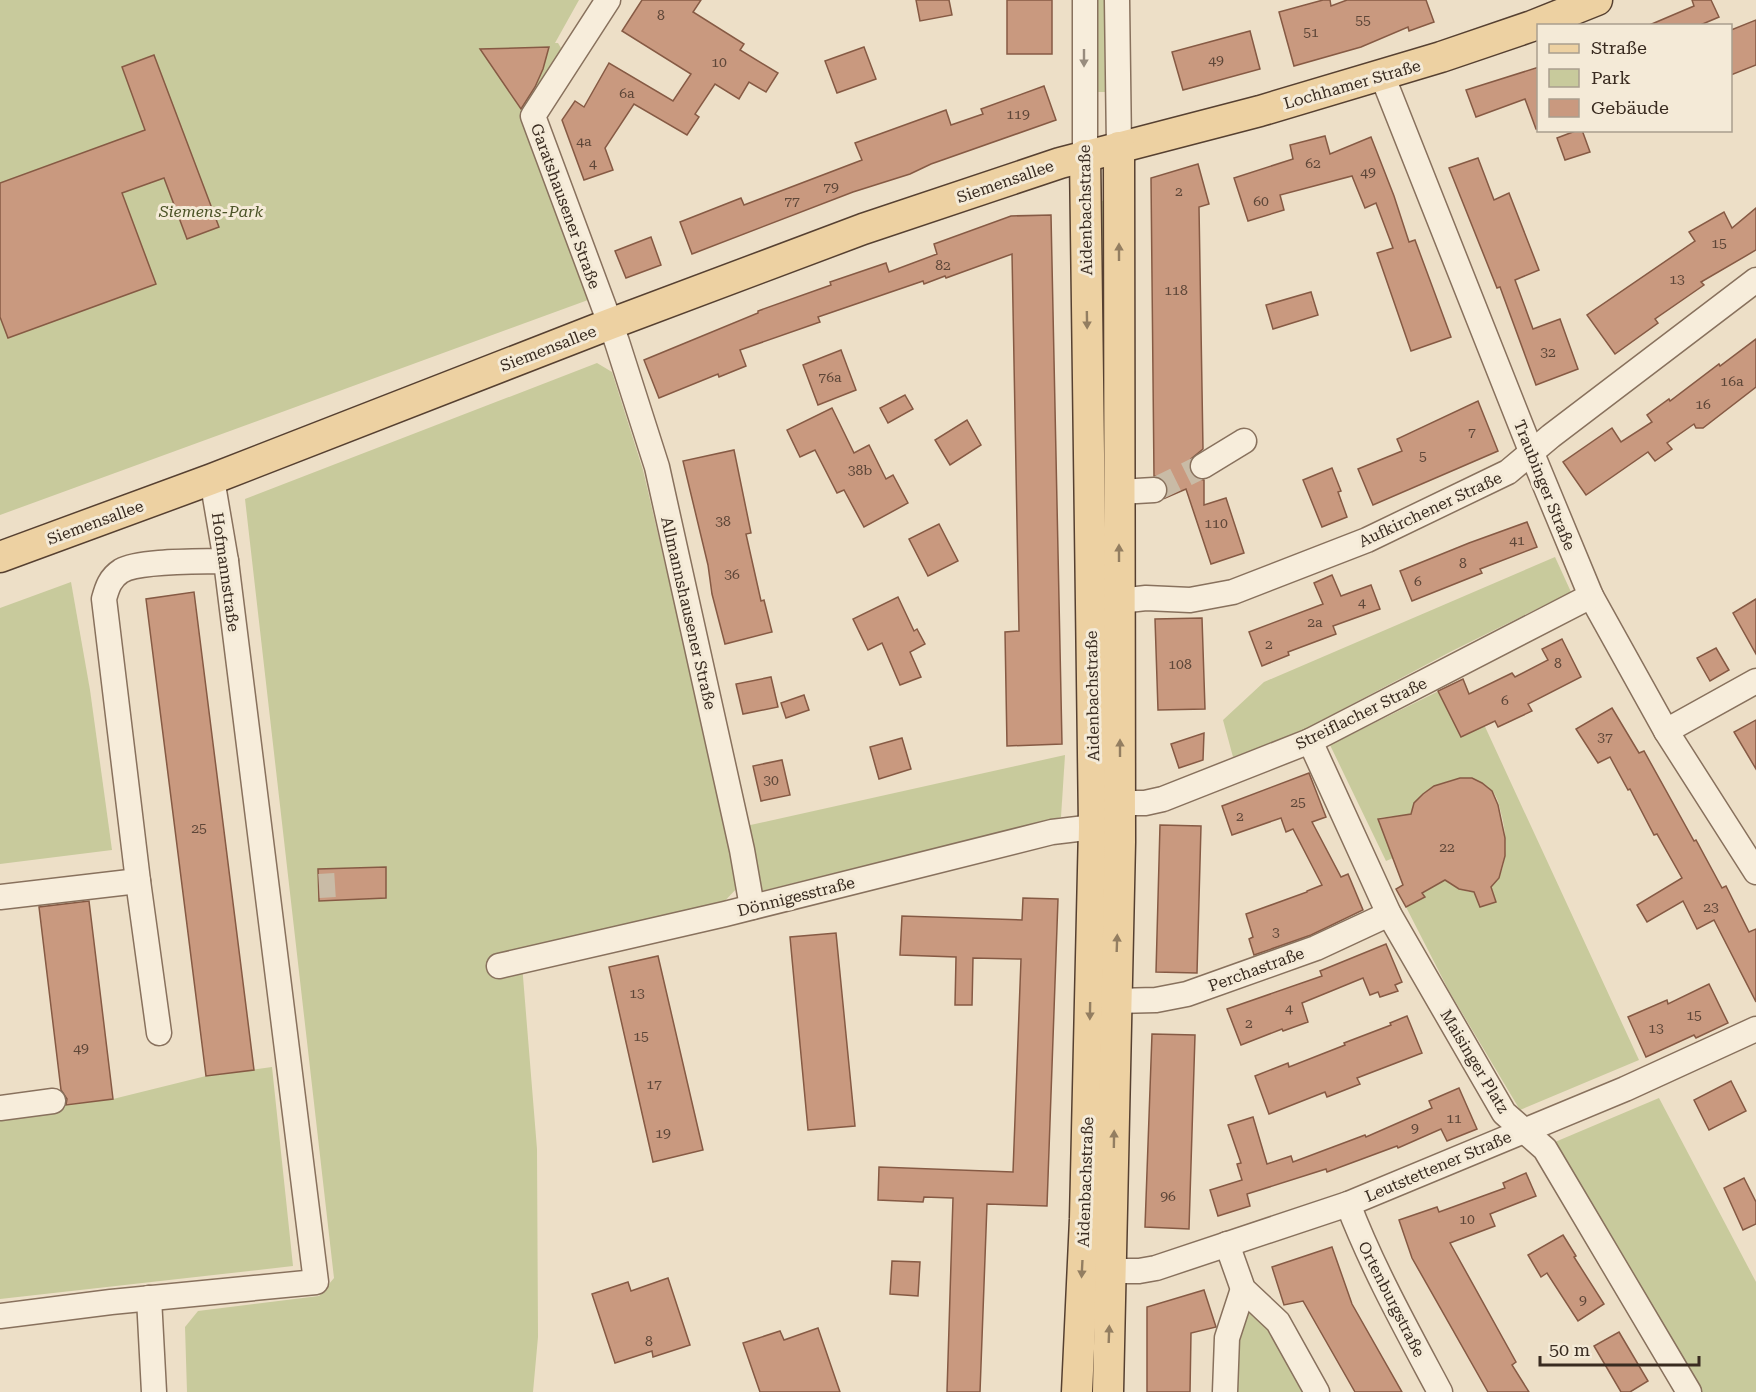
<svg xmlns="http://www.w3.org/2000/svg" width="1756" height="1392" font-family="'Roboto Serif',serif">
<style>
.green{fill:#c8ca9c}
.building{fill:#c9997f;stroke:#865a44;stroke-width:1.5}
.lines{fill:none;stroke-linecap:round;stroke-linejoin:round}
.minor-tunnel{stroke:#c9bba6;stroke-width:24;stroke-dasharray:24 12;stroke-linecap:butt}
.minor-casing{stroke:#88715d;stroke-width:27}
.major-casing{stroke:#564031;stroke-width:33}
.minor{stroke:#f7eddb;stroke-width:24}
.major{stroke:#edd1a2;stroke-width:30}
.oneway{fill:#988c7e}
.oneway2{fill:#937e61}
.labels{text-anchor:middle;stroke-width:6;stroke-linejoin:round;paint-order:stroke}
.number-label{font-size:14px;fill:#5d4638}
.street-label{font-size:16px;fill:#392b20;stroke:#f4ead7}
.park-label{font-size:16px;font-style:italic;fill:#4c5428;stroke:#f4ead7}
</style>
<rect width="100%" height="100%" fill="#eddfc7"/>
<g class="green">
<polygon points="0,0 579,0 555,43 558,43 561,48 549,71 528,101 525,120 588,300 0,515"/>
<polygon points="1097,0 1104,0 1105,92 1098,92"/>
<polygon points="1099,201 1103,201 1107,689"/>
<polygon points="597,363 612,372 643,470 740,885 718,908 521,952 537,1149 538,1337 533,1392 187,1392 185,1327 198,1311 319,1296 334,1278 245,499"/>
<polygon points="1555,557 1571,592 1450,652 1296,734 1233,757 1223,720 1264,682"/>
<polygon points="71,582 90,690 112,850 0,864 0,608"/>
<path d="M 1463,679 L 1639,1060 L 1520,1110 L 1449,991 L 1406,907 L 1425,897 L 1422,893 L 1445,880 C 1453,885 1464,893 1474,892 C 1510,891 1508,841 1502,817 C 1500,809 1498,797 1492,791 C 1480,777 1462,776 1446,782 C 1429,787 1416,796 1411,814 L 1379,818 L 1393,858 L 1386,861 L 1330,745 Z"/>
<polygon points="1065,755 1061,817 762,891 746,826"/>
<polygon points="272,1067 293,1266 0,1299 0,1113 113,1099 206,1076"/>
<polygon points="1659,1098 1756,1282 1756,1392 1701,1392 1555,1142"/>
<polygon points="1246,1305 1272,1328 1309,1392 1229,1392 1232,1338"/>
</g>
<g class="building">
<polygon points="642,0 701,0 693,12 744,44 740,50 778,73 766,92 749,82 739,99 715,84 695,114 699,117 687,135 634,104 605,148 613,170 584,180 562,120 575,101 584,107 609,63 673,101 691,74 622,31"/>
<polygon points="916,0 949,0 952,15 920,21"/>
<rect x="1007" y="0" width="45" height="54"/>
<polygon points="1323,0 1330,0 1331,6 1347,0 1426,0 1434,22 1409,31 1408,27 1361,47 1294,66 1279,12"/>
<polygon points="1692,0 1711,0 1719,17 1698,26 1647,26 1694,6"/>
<polygon points="1756,20 1756,65 1731,75 1731,30"/>
<polygon points="1250,31 1260,69 1183,90 1172,52"/>
<polygon points="549,47 543,69 535,87 521,109 480,49"/>
<polygon points="864,47 876,79 837,93 825,61"/>
<polygon points="154,55 219,227 187,239 164,178 122,193 156,284 8,338 0,317 0,183 145,130 122,67"/>
<polygon points="1539,67 1539,129 1536,129 1525,99 1476,117 1466,90"/>
<polygon points="1044,86 1056,120 931,164 910,174 853,192 692,254 680,222 741,198 744,205 862,160 855,143 946,110 951,125 983,114 981,109"/>
<polygon points="1578,130 1582,130 1590,152 1565,160 1557,138"/>
<polygon points="1325,136 1330,154 1371,137 1394,196 1409,242 1415,240 1451,337 1411,351 1377,253 1393,248 1376,203 1365,208 1352,176 1280,195 1284,210 1248,221 1234,178 1293,159 1290,145"/>
<polygon points="1478,158 1494,200 1509,193 1539,270 1515,280 1533,329 1560,319 1578,369 1536,385 1500,287 1497,288 1449,168"/>
<polygon points="1198,164 1209,204 1199,207 1203,449 1191,459 1189,467 1191,474 1196,478 1204,480 1204,505 1226,498 1244,553 1211,564 1186,489 1165,498 1168,490 1166,483 1161,478 1154,476 1151,178"/>
<polygon points="1756,208 1756,250 1701,282 1704,285 1655,319 1658,323 1615,354 1587,315 1695,241 1689,232 1724,212 1732,228"/>
<polygon points="1051,215 1062,744 1007,746 1005,632 1019,631 1012,254 946,278 945,276 924,284 923,281 818,317 820,322 740,350 746,366 719,377 718,374 659,398 644,360 758,313 758,311 831,285 830,282 886,263 889,272 937,254 934,244 1011,216"/>
<polygon points="651,237 661,265 626,278 615,251"/>
<polygon points="1311,292 1318,315 1273,329 1266,305"/>
<polygon points="1756,339 1756,387 1703,428 1696,428 1694,424 1667,443 1672,449 1655,461 1648,452 1586,495 1563,462 1612,428 1621,442 1652,422 1647,415 1669,399 1670,401 1719,364 1720,366"/>
<polygon points="841,350 856,390 818,405 803,365"/>
<polygon points="905,395 913,409 888,423 880,408"/>
<polygon points="1478,401 1498,451 1373,505 1358,469 1402,451 1397,439"/>
<polygon points="832,408 854,453 869,445 886,479 893,475 908,503 864,527 844,490 837,493 815,450 800,457 787,430"/>
<polygon points="967,420 981,445 950,465 935,440"/>
<polygon points="734,450 751,533 746,534 761,601 764,600 772,632 725,644 712,594 708,565 683,461"/>
<polygon points="1332,468 1341,491 1338,492 1347,517 1322,527 1303,480"/>
<polygon points="1527,522 1537,547 1480,569 1482,573 1412,601 1400,571 1469,543"/>
<polygon points="939,524 958,561 928,576 909,539"/>
<polygon points="1332,575 1341,596 1371,585 1380,609 1333,626 1336,634 1288,652 1289,655 1262,666 1249,632 1323,604 1314,583"/>
<polygon points="194,592 254,1070 206,1076 146,599"/>
<polygon points="898,597 914,631 917,629 925,644 910,652 921,677 900,685 882,643 868,650 853,619"/>
<polygon points="1756,599 1756,654 1733,613"/>
<polygon points="1202,618 1205,709 1158,710 1155,619"/>
<polygon points="1562,639 1581,677 1528,704 1532,711 1498,727 1495,721 1461,737 1438,691 1463,679 1469,694 1512,673 1515,677 1548,660 1542,649"/>
<polygon points="1716,648 1729,670 1710,681 1697,658"/>
<polygon points="771,677 778,707 743,714 736,684"/>
<polygon points="804,695 809,710 786,718 781,703"/>
<polygon points="1612,708 1639,753 1644,751 1694,841 1696,840 1722,888 1726,886 1749,932 1756,929 1756,1002 1714,920 1697,929 1683,901 1647,922 1637,905 1682,878 1657,834 1654,835 1630,789 1628,790 1610,757 1598,763 1576,729"/>
<polygon points="1756,720 1756,769 1734,732"/>
<polygon points="1204,733 1203,760 1179,768 1171,744"/>
<polygon points="902,738 911,769 879,779 870,747"/>
<polygon points="782,760 790,795 761,801 753,766"/>
<polygon points="1309,773 1326,817 1312,822 1341,877 1348,874 1363,910 1311,935 1254,955 1249,939 1253,937 1246,914 1307,892 1307,891 1322,885 1293,829 1286,832 1281,818 1232,835 1222,806"/>
<polygon points="1460,778 1472,778 1482,783 1492,791 1498,805 1505,838 1505,856 1499,878 1491,887 1496,902 1480,907 1474,892 1459,889 1445,880 1422,893 1425,897 1406,907 1396,889 1403,885 1378,819 1411,814 1414,803 1423,794 1434,786"/>
<polygon points="1160,825 1201,826 1197,973 1156,972"/>
<polygon points="386,867 386,898 319,901 318,869"/>
<polygon points="1023,898 1058,899 1047,1206 987,1204 980,1392 947,1392 953,1198 924,1197 923,1202 878,1200 879,1167 1013,1172 1021,959 973,958 972,1005 955,1005 956,957 900,955 902,916 1022,920"/>
<polygon points="89,901 113,1099 66,1105 67,1099 61,1090 39,907"/>
<polygon points="836,933 855,1126 808,1130 790,937"/>
<polygon points="1386,944 1402,982 1395,985 1398,991 1380,997 1378,992 1370,995 1363,978 1302,1003 1308,1022 1283,1031 1282,1029 1241,1045 1227,1009 1322,976 1320,971"/>
<polygon points="658,956 703,1150 653,1162 609,967"/>
<polygon points="1709,984 1728,1023 1696,1038 1694,1035 1646,1057 1628,1017 1667,1000 1668,1004"/>
<polygon points="1407,1016 1422,1053 1357,1078 1360,1084 1327,1097 1325,1092 1269,1114 1255,1076 1288,1063 1289,1067 1345,1045 1344,1043 1391,1025 1390,1023"/>
<polygon points="1152,1034 1195,1035 1189,1229 1145,1227"/>
<polygon points="1731,1081 1746,1111 1709,1130 1694,1100"/>
<polygon points="1459,1088 1477,1129 1447,1141 1441,1129 1398,1148 1397,1146 1327,1172 1326,1169 1247,1194 1250,1206 1218,1216 1210,1190 1242,1180 1237,1164 1241,1163 1228,1125 1253,1117 1267,1164 1291,1156 1293,1162 1365,1135 1366,1137 1432,1108 1429,1101"/>
<polygon points="1526,1173 1536,1196 1490,1214 1495,1226 1450,1243 1516,1362 1512,1365 1529,1392 1488,1392 1412,1258 1399,1220 1437,1207 1439,1212 1505,1188 1503,1183"/>
<polygon points="1744,1178 1756,1202 1756,1224 1743,1230 1724,1188"/>
<polygon points="1563,1235 1576,1256 1574,1257 1604,1304 1578,1321 1547,1273 1541,1277 1528,1255"/>
<polygon points="1332,1247 1352,1304 1402,1392 1355,1392 1303,1301 1284,1305 1272,1267"/>
<polygon points="892,1261 920,1262 918,1296 890,1294"/>
<polygon points="668,1278 690,1345 653,1357 652,1351 615,1363 592,1294 628,1282 631,1291"/>
<polygon points="1204,1290 1216,1327 1191,1333 1190,1392 1147,1392 1147,1307"/>
<polygon points="818,1328 840,1392 760,1392 743,1343 780,1331 784,1340"/>
<polygon points="1619,1332 1648,1381 1630,1392 1621,1392 1594,1346"/>
</g>
<g class="lines">
<g class="minor-tunnel">
<polyline points="1154,490 1203,466"/>
<polyline points="319,886 335,885"/>
</g>
<defs>
<g id="minor">
<polyline points="608,0 533,116 617,342 657,467 742,850 752,907"/>
<polyline points="1117,0 1119,147"/>
<polyline points="1382,75 1533,456 1591,596 1666,731 1756,872"/>
<polyline points="1085,155 1085,0"/>
<polyline points="1203,466 1244,441"/>
<polyline points="1119,492 1154,490"/>
<polyline points="1119,601 1146,598 1190,600 1233,592 1367,540 1508,472 1551,436 1756,280"/>
<polyline points="1666,731 1756,681"/>
<polyline points="1310,741 1389,914 1504,1113 1545,1149 1689,1392"/>
<polyline points="1120,803 1145,803 1163,799 1310,741 1591,596"/>
<polyline points="0,897 138,881"/>
<polyline points="499,966 725,914 1052,832 1094,827"/>
<polyline points="1115,1001 1156,1000 1187,994 1316,948 1389,914"/>
<path d="M 159,1033 L 138,881 L 104,599 C 107,588 110,578 121,571 C 140,560 202,562 226,561"/>
<polyline points="0,1108 53,1101"/>
<path d="M 1348,1204 C 1373,1269 1407,1330 1440,1392"/>
<polyline points="1227,1244 1243,1289 1278,1322 1317,1392"/>
<polyline points="1111,1271 1139,1271 1156,1268 1348,1204 1625,1089 1756,1029"/>
<polyline points="149,1298 154,1392"/>
<polyline points="0,1316 111,1302 316,1282 226,561 212,479"/>
<polyline points="1225,1392 1227,1338 1243,1289"/>
</g>
<g id="major">
<polyline points="0,557 212,479 610,324 863,229 1060,163 1260,111 1441,57 1532,26 1597,0"/>
<polyline points="1077,1392 1085,1219 1094,827 1085,155"/>
<polyline points="1108,1392 1120,842 1119,147"/>
</g>
</defs>
<use href="#minor" class="minor-casing"/>
<use href="#major" class="major-casing"/>
<use href="#minor" class="minor"/>
<use href="#major" class="major"/>
</g>
<defs><path id="oneway-solid" d="M-6-.8H1V-3.2L6.5 0L1 3.2V.8H-6Z" transform="scale(1.5)"/></defs>
<use class="oneway" href="#oneway-solid" transform="translate(1084 58) rotate(90)"/>
<g class="oneway2">
<use href="#oneway-solid" transform="translate(1119 252) rotate(-90)"/>
<use href="#oneway-solid" transform="translate(1087 320) rotate(89)"/>
<use href="#oneway-solid" transform="translate(1119 553) rotate(-90)"/>
<use href="#oneway-solid" transform="translate(1120 748) rotate(-90)"/>
<use href="#oneway-solid" transform="translate(1117 943) rotate(-88)"/>
<use href="#oneway-solid" transform="translate(1090 1011) rotate(91)"/>
<use href="#oneway-solid" transform="translate(1114 1139) rotate(-89)"/>
<use href="#oneway-solid" transform="translate(1082 1269) rotate(93)"/>
<use href="#oneway-solid" transform="translate(1109 1334) rotate(-88)"/>
</g>
<g class="labels">
<g class="number-label">
<text x="661" y="20">8</text>
<text x="1363" y="25">55</text>
<text x="1311" y="37">51</text>
<text x="1216" y="65">49</text>
<text x="719" y="67">10</text>
<text x="627" y="98">6a</text>
<text x="1018" y="119">119</text>
<text x="584" y="146">4a</text>
<text x="593" y="168">4</text>
<text x="1313" y="168">62</text>
<text x="1368" y="177">49</text>
<text x="831" y="192">79</text>
<text x="1179" y="196">2</text>
<text x="792" y="206">77</text>
<text x="1261" y="206">60</text>
<text x="1719" y="248">15</text>
<text x="943" y="270">82</text>
<text x="1677" y="284">13</text>
<text x="1176" y="295">118</text>
<text x="1548" y="357">32</text>
<text x="830" y="382">76a</text>
<text x="1732" y="386">16a</text>
<text x="1703" y="409">16</text>
<text x="1472" y="437">7</text>
<text x="1423" y="461">5</text>
<text x="860" y="475">38b</text>
<text x="723" y="526">38</text>
<text x="1216" y="528">110</text>
<text x="1517" y="545">41</text>
<text x="1463" y="568">8</text>
<text x="732" y="579">36</text>
<text x="1418" y="586">6</text>
<text x="1362" y="607">4</text>
<text x="1315" y="627">2a</text>
<text x="1269" y="649">2</text>
<text x="1558" y="668">8</text>
<text x="1180" y="669">108</text>
<text x="1505" y="705">6</text>
<text x="1605" y="742">37</text>
<text x="771" y="785">30</text>
<text x="1298" y="807">25</text>
<text x="1240" y="821">2</text>
<text x="199" y="833">25</text>
<text x="1447" y="852">22</text>
<text x="1711" y="912">23</text>
<text x="1276" y="937">3</text>
<text x="637" y="998">13</text>
<text x="1289" y="1013">4</text>
<text x="1694" y="1020">15</text>
<text x="1249" y="1028">2</text>
<text x="1656" y="1033">13</text>
<text x="641" y="1041">15</text>
<text x="81" y="1053">49</text>
<text x="654" y="1089">17</text>
<text x="1454" y="1123">11</text>
<text x="1415" y="1133">9</text>
<text x="663" y="1138">19</text>
<text x="1168" y="1201">96</text>
<text x="1467" y="1224">10</text>
<text x="1583" y="1305">9</text>
<text x="649" y="1346">8</text>
</g>
<g class="street-label">
<text transform="translate(1352 84) rotate(-16)" y="6">Lochhamer Straße</text>
<text transform="translate(1005 181) rotate(-19)" y="6">Siemensallee</text>
<text transform="translate(566 206) rotate(70)" y="6">Garatshausener Straße</text>
<text transform="translate(1085 210) rotate(-91)" y="6">Aidenbachstraße</text>
<text transform="translate(548 348) rotate(-21)" y="6">Siemensallee</text>
<text transform="translate(1545 485) rotate(68)" y="6">Traubinger Straße</text>
<text transform="translate(1430 509) rotate(-25)" y="6">Aufkirchener Straße</text>
<text transform="translate(95 522) rotate(-20)" y="6">Siemensallee</text>
<text transform="translate(226 572) rotate(82)" y="6">Hofmannstraße</text>
<text transform="translate(689 613) rotate(77)" y="6">Allmannshausener Straße</text>
<text transform="translate(1092 696) rotate(-91)" y="6">Aidenbachstraße</text>
<text transform="translate(1361 713) rotate(-26)" y="6">Streiflacher Straße</text>
<text transform="translate(796 896) rotate(-14)" y="6">Dönnigesstraße</text>
<text transform="translate(1256 969) rotate(-20)" y="6">Perchastraße</text>
<text transform="translate(1475 1061) rotate(59)" y="6">Maisinger Platz</text>
<text transform="translate(1438 1166) rotate(-23)" y="6">Leutstettener Straße</text>
<text transform="translate(1085 1182) rotate(-88)" y="6">Aidenbachstraße</text>
<text transform="translate(1392 1299) rotate(63)" y="6">Ortenburgstraße</text>
</g>
<g class="park-label">
<text x="211" y="217">Siemens-Park</text>
</g>
</g>
<rect x="1537" y="24" width="195" height="108" fill="#f4ead7" stroke="#a99e8e" stroke-width="1.5"/>
<rect x="1549" y="44" width="30" height="9" fill="#edd1a2" stroke="#a99e8e" stroke-width="1.5"/>
<text x="1591" y="54" font-size="18" fill="#392b20">Straße</text>
<rect x="1549" y="69" width="30" height="18" fill="#c8ca9c" stroke="#a99e8e" stroke-width="1.5"/>
<text x="1591" y="84" font-size="18" fill="#392b20">Park</text>
<rect x="1549" y="99" width="30" height="18" fill="#c9997f" stroke="#a99e8e" stroke-width="1.5"/>
<text x="1591" y="114" font-size="18" fill="#392b20">Gebäude</text>
<path d="M1540 1356v9h159v-9" fill="none" stroke="#392b20" stroke-width="3"/>
<text x="1549" y="1356" font-size="18" fill="#392b20" stroke="#f4ead7" stroke-width="4.5" paint-order="stroke">50 m</text>
</svg>
